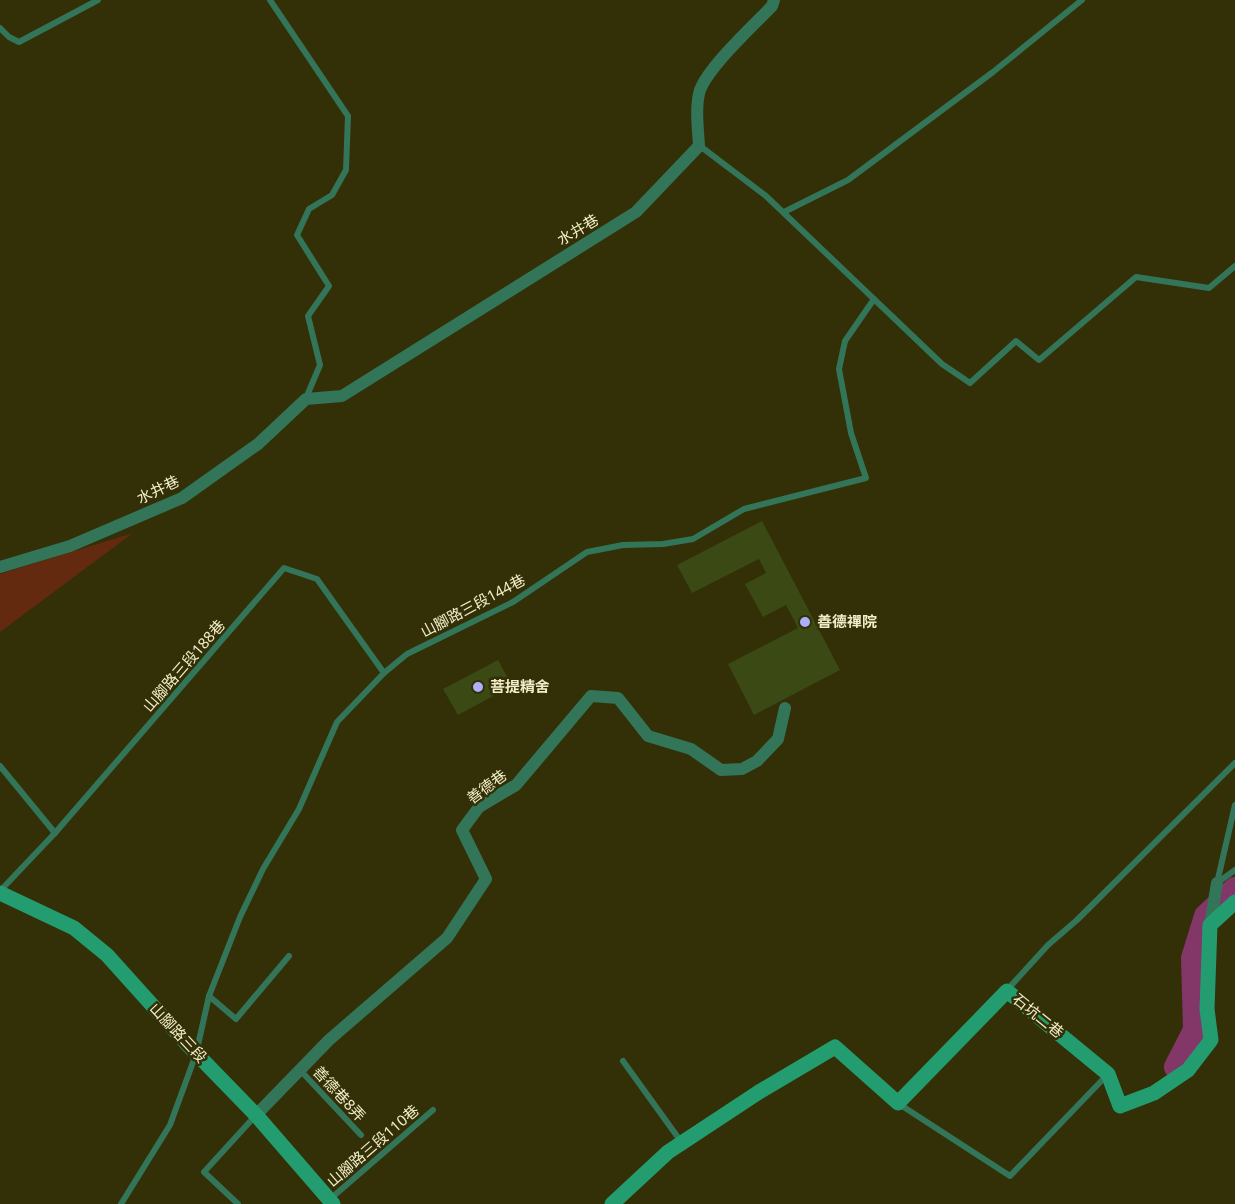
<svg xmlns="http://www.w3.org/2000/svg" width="1235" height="1204" font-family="'Noto Sans','Noto Sans TC',sans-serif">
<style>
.green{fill:#642a10}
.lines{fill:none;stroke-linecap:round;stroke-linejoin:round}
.river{stroke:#833668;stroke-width:24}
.building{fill:#3b4915}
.lane{stroke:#337559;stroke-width:6}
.street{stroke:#337559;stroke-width:12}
.secondary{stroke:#239d70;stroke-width:15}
.poi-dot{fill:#adaffb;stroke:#332f06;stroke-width:2}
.labels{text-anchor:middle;stroke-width:5;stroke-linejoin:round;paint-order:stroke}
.street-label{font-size:15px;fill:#f1eec9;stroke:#332f06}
.poi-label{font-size:15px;font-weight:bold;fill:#f1eec9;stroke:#332f06;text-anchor:start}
</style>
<rect width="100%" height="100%" fill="#332f06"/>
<polygon class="green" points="133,533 0,632 0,574"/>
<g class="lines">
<polyline class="river" points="1176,1067 1195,1030 1193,958 1206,916 1235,889"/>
</g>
<g class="building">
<polygon points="762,521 840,670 754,715 728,664 798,628 786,605 763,617 745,584 766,573 759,559 692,593 677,565"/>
<polygon points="498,660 512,686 458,715 443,689"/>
</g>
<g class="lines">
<g class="lane">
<polyline points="270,0 348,116 346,170 332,195 309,209 297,235 329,286 308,316 320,365 306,398"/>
<polyline points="0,28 9,37 19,42 98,0"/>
<polyline points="700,146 766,196 942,364 970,383 1016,341 1039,360 1136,277 1209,288 1235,266"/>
<polyline points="784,212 848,180 993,72 1082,0"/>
<polyline points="0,766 55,833"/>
<polyline points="1217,883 1235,805"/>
<polyline points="1217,883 1235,870"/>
<polyline points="0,891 55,833 284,568 317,579 384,673"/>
<polyline points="1007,990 1048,945 1077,920 1235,763"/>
<polyline points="209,996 236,1019 289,956"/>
<polyline points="623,1061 682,1143"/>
<polyline points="300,1070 361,1135"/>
<polyline points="899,1104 1010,1176 1108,1074"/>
<polyline points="329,1200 433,1110"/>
<polyline points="121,1204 170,1125 196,1054 209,996 240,917 263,869 299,809 337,722 384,673 407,654 513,602 587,552 623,545 663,544 693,539 744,509 866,478 851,433 839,369 845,341 874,299"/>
<polyline points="238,1204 204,1172 256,1115"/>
</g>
<g class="street">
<path d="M 0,567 L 70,546 L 182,498 L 258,444 L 306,399 L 342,396 L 636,212 L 699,146 C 698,129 695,106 700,90 C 709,66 753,26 772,6 L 774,0"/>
<polyline points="1210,925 1217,883"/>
<polyline points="256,1115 329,1040 447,938 486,879 462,830 479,807 516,785 591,696 618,698 648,736 691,749 721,770 742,769 757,761 778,739 785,708"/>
</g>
<g class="secondary">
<polyline points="0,893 74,928 107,955 188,1045 256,1115 333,1204"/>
<polyline points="612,1204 668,1152 759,1092 835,1047 898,1103 1007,991 1108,1074 1120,1106 1154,1093 1188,1070 1211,1040 1207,1009 1210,925 1235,902"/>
</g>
</g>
<g class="poi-dot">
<circle cx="805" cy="622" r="6"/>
<circle cx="478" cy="687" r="6"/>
</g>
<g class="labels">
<g class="street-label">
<text transform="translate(578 230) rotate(-31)" y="5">水井巷</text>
<text transform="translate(158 490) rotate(-26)" y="5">水井巷</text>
<text transform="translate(473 606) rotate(-28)" y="5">山腳路三段144巷</text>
<text transform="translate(184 666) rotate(-49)" y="5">山腳路三段188巷</text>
<text transform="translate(487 787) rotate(-37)" y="5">善德巷</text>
<text transform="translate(1038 1016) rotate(39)" y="5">石坑二巷</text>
<text transform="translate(178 1033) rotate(47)" y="5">山腳路三段</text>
<text transform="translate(339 1094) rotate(47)" y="5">善德巷8弄</text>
<text transform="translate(373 1146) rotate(-41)" y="5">山腳路三段110巷</text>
</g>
<g class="poi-label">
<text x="817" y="627">善德禪院</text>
<text x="490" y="692">菩提精舍</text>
</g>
</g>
</svg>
